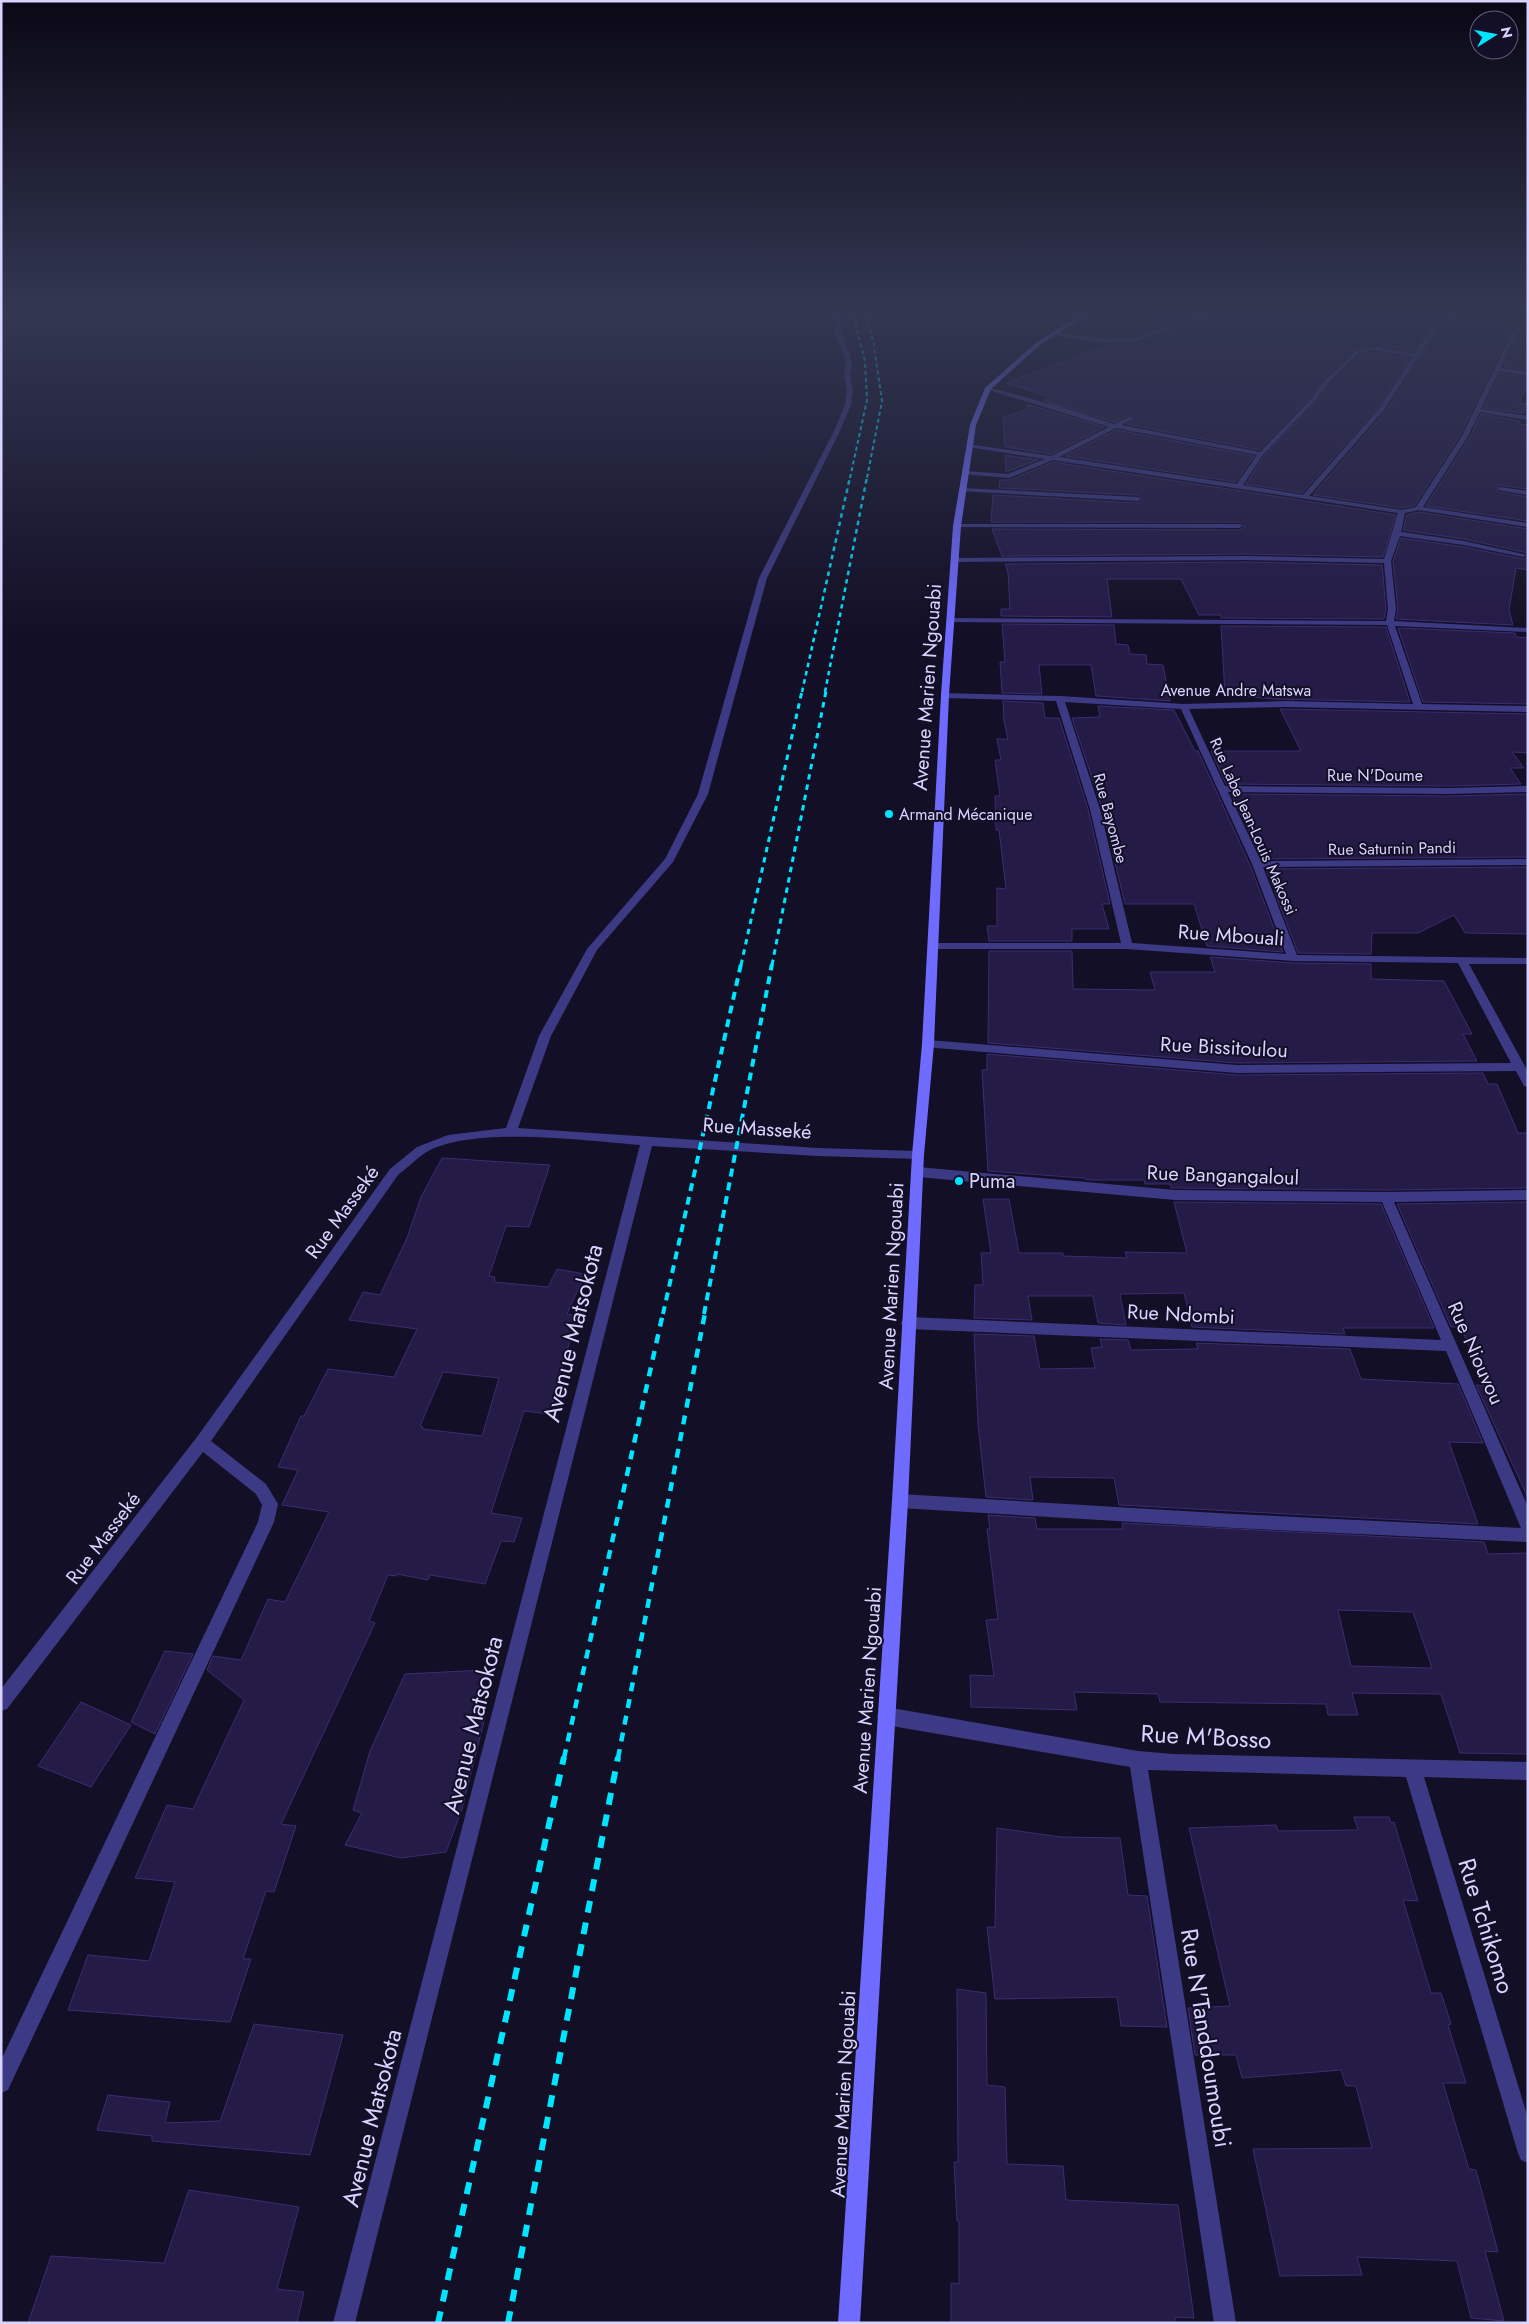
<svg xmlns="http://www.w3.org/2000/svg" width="1529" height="2324" font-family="Jost,sans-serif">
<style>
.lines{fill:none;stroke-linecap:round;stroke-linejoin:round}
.stream{stroke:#0c2248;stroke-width:5}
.building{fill:#241b47;stroke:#3b2d73;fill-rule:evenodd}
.street{fill:#3d3a85;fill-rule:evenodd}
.secondary{fill:#6f6bff;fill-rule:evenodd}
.rail-far5{stroke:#00e5ff;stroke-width:2;stroke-dasharray:4 3;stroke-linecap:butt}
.rail-far4{stroke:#00e5ff;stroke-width:2.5;stroke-dasharray:4.5 4;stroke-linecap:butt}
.rail-far3{stroke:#00e5ff;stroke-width:3;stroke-dasharray:5.5 5;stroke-linecap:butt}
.rail-far2{stroke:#00e5ff;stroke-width:4;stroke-dasharray:8 6;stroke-linecap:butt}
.rail-far1{stroke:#00e5ff;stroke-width:4.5;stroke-dasharray:9 8;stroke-linecap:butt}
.rail{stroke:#00e5ff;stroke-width:6;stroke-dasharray:12 10;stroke-linecap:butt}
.poi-dot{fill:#00e5ff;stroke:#130f26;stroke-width:2}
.labels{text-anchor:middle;stroke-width:4;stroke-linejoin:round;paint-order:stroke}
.far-street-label{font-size:16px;fill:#d9d4ff;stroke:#130f26}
.far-poi-label{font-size:16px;fill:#d9d4ff;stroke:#130f26;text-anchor:start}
.street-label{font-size:20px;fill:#d9d4ff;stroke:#130f26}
.poi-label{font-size:20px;fill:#d9d4ff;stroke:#130f26;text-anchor:start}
.near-street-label{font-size:24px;fill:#d9d4ff;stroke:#130f26}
</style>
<rect width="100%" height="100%" fill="#130f26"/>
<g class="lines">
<polyline class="stream" points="1364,318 1378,309"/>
</g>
<g class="building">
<polygon points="1147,309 1211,309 1132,336 1163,325 1145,322"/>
<polygon points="1227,309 1374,309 1376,317 1399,310 1407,312 1411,309 1454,309 1429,331 1413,352 1379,345 1355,349 1323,380 1310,398 1259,450 1127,424 1135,419 1132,414 1114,422 1043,400 1050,397 1006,383 1110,344 1136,344"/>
<polygon points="1456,319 1516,328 1509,333 1460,435 1415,505 1402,508 1313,495 1385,412 1433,338 1445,325"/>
<polygon points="1526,329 1528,370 1504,367 1518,336"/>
<polygon points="1372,352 1409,358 1378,408 1302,493 1246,484 1264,456 1316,402 1329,384 1361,354"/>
<polygon points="1500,373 1528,378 1528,384 1518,403 1526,404 1523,413 1484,408"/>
<polygon points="1030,405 1104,427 1051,454 1005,447 1003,418 1030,408 1026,406"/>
<polygon points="1481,414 1520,421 1519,424 1528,425 1528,489 1500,485 1496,488 1498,492 1528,497 1528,521 1426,506 1470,437"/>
<polygon points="1116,430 1254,456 1236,482 1065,456"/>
<polygon points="1005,455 1038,460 1006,472"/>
<polygon points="1053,462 1396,515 1383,557 1245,554 1002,556 992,529 1239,530 1245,527 1239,522 991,522 993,495 1138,503 1143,500 1138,495 999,488 1000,480 1010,480"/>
<polygon points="1419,512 1528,529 1528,553 1464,539 1403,530 1407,515"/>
<polygon points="1401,538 1464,547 1523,559 1528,557 1528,570 1516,568 1509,610 1513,625 1396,619 1398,609 1393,561"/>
<polygon points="1245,562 1382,565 1386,609 1384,619 1221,618 1221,615 1199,615 1181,579 1107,579 1112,617 1001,616 1001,609 1010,609 1008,572 1005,564"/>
<polygon points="1002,624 1114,625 1116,644 1128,645 1130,654 1146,655 1147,664 1163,665 1170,701 1096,696 1091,665 1039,665 1042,694 1002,693 1000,662 1005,662"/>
<polygon points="1221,626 1386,627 1410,702 1275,699 1225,695"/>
<polygon points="1398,628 1515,633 1516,637 1528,638 1528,704 1423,702"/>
<polygon points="1003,701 1043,703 1045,718 1059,718 1088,809 1110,904 1102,904 1109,929 1072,929 1072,941 989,941 987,926 997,926 997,888 1006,889 999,830 996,830 995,796 1000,796 995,760 1001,760 997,739 1008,739 1004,721"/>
<polygon points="1098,706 1174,710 1195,751 1198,751 1250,865 1283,952 1207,946 1194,904 1125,904 1102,808 1072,718 1100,717"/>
<polygon points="1280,709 1528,714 1528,753 1512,752 1524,768 1510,768 1521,784 1449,786 1226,784 1211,751 1301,751"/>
<polygon points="1231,794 1449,796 1527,794 1528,857 1262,859"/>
<polygon points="1528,867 1528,934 1465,933 1454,915 1418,933 1372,933 1371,954 1298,953 1266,869"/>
<polygon points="989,951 1072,951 1073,989 1155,990 1150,972 1215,972 1210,957 1293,963 1371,964 1371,979 1444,981 1472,1034 1463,1034 1477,1061 1237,1063 988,1043"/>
<polygon points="987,1054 1237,1075 1483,1073 1488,1084 1497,1084 1518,1133 1528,1133 1528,1188 1386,1190 1175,1188 1171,1188 1170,1184 1145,1184 1144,1180 1088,1180 1083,1178 988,1171 982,1070 987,1070"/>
<path d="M 442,1158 L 550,1165 L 529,1227 L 506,1226 L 489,1276 L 495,1277 L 494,1282 L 548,1287 L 557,1269 L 585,1274 L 567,1314 L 575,1315 L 571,1337 L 549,1414 L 524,1411 L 491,1513 L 522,1518 L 514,1542 L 501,1541 L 485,1584 L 430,1575 L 428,1580 L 397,1574 L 396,1576 L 388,1575 L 369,1621 L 375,1623 L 281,1824 L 296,1826 L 274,1892 L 266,1891 L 243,1959 L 251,1959 L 230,2022 L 68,2010 L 88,1955 L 149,1961 L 175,1882 L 135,1878 L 167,1805 L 193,1809 L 244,1700 L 207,1670 L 213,1656 L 241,1660 L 268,1599 L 285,1602 L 329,1512 L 282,1505 L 298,1470 L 278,1467 L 301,1416 L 304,1416 L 328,1369 L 394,1377 L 417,1329 L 349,1320 L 363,1292 L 380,1295 L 407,1238 L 421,1197 ZM 443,1372 L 499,1378 L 482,1436 L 422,1429 L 423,1427 L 420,1426 Z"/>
<polygon points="983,1199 1009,1199 1019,1253 1063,1253 1063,1256 1127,1258 1125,1252 1187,1253 1174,1202 1381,1204 1434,1328 1343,1328 1345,1334 1192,1327 1184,1293 1120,1294 1126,1325 1098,1323 1093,1296 1028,1296 1032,1320 974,1318 975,1285 983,1285 981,1253 991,1253"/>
<polygon points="1528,1202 1528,1498 1476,1385 1485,1385 1461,1327 1451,1327 1397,1204"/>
<polygon points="974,1334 1034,1336 1040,1369 1095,1368 1091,1348 1102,1347 1100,1339 1128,1340 1131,1350 1198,1349 1196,1343 1350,1349 1361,1379 1458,1384 1483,1443 1449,1442 1478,1524 1119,1505 1114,1478 1030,1477 1033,1500 986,1497 978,1424"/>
<path d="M 988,1515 L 1035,1518 L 1037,1529 L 1123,1529 L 1122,1523 L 1484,1542 L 1488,1554 L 1528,1553 L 1528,1754 L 1460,1753 L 1441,1694 L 1352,1693 L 1358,1715 L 1328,1715 L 1326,1704 L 1160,1702 L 1158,1694 L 1074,1692 L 1077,1710 L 971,1707 L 970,1675 L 994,1676 L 986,1620 L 998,1619 L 987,1529 L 990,1529 ZM 1338,1610 L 1413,1612 L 1432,1668 L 1351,1666 Z"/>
<polygon points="165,1651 193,1654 155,1734 131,1722"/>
<polygon points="484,1670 477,1695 488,1695 484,1721 462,1809 446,1852 401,1858 345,1845 362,1813 353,1810 370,1751 405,1674"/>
<polygon points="81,1702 131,1725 91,1787 38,1766"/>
<polygon points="1354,1817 1389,1817 1391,1823 1394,1822 1418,1901 1403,1900 1431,1993 1441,1993 1451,2024 1448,2025 1466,2083 1443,2083 1469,2169 1476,2170 1498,2252 1485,2251 1504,2321 1471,2318 1457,2261 1357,2257 1362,2275 1280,2276 1253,2149 1372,2148 1356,2086 1346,2086 1341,2070 1242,2078 1236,2055 1195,2055 1188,2008 1230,2006 1189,1828 1276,1825 1278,1831 1358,1830"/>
<polygon points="997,1828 1061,1837 1120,1838 1128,1895 1147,1896 1167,2027 1121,2026 1117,1997 995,1999 987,1927 995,1927"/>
<polygon points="957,1989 986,1993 987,2085 1005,2087 1007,2164 1063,2166 1066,2200 1178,2205 1194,2318 1175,2317 1175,2323 951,2323 951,2283 959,2284 959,2221 957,2221 954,2162 958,2162"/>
<polygon points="254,2024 343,2035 310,2155 152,2141 152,2136 97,2130 108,2095 170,2102 165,2123 220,2121"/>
<polygon points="189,2190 299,2207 277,2289 304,2292 297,2323 28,2323 51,2256 164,2263"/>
</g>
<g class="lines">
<g class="street">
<path d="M 835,309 L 841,309 L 841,335 L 850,354 L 852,364 L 850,375 L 853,390 L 851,405 L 840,431 L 767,578 L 708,794 L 673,862 L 597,950 L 551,1036 L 518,1128 L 818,1148 L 918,1151 L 924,1155 L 918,1159 L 818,1156 L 652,1146 L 355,2323 L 333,2323 L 640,1145 C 585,1141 471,1125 425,1153 C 416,1159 407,1168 398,1175 L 211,1441 L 266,1484 L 278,1504 L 274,1522 L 8,2090 L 1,2093 L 1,2060 L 258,1522 L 262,1505 L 256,1494 L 203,1452 L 7,1709 L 1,1711 L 1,1689 L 197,1437 L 390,1169 L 417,1147 L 448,1135 L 506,1128 L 539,1036 L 587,949 L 665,859 L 698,794 L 759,578 L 834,431 L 845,405 L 847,390 L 844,375 L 846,364 L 844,354 L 835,335 Z"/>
<polygon points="1217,309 1225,309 1135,342 1094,342 1049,334 1052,332 1104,339 1134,338"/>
<path d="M 1467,309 L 1476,309 L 1459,315 L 1444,324 L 1432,337 L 1383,411 L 1309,496 L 1402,510 L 1416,507 L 1462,436 L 1511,334 L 1528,320 L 1528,325 L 1516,335 L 1501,368 L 1528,372 L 1528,376 L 1499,371 L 1481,409 L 1528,416 L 1528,420 L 1480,412 L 1468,436 L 1423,507 L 1528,523 L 1528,527 L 1419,510 L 1405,513 L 1401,532 L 1464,541 L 1527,555 L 1523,557 L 1464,545 L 1400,536 L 1391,561 L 1396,609 L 1394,621 L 1528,628 L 1528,632 L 1395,626 L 1422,704 L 1528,706 L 1528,712 L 1286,707 L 1189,709 L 1225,786 L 1449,788 L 1528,786 L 1528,792 L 1449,794 L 1228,792 L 1261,861 L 1528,859 L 1528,865 L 1263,867 L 1297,955 L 1528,958 L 1528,964 L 1469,964 L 1528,1072 L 1528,1087 L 1524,1086 L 1516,1071 L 1237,1073 L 924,1047 L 922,1044 L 924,1041 L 928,1040 L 1237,1065 L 1511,1063 L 1458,963 L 1293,961 L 1127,949 L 932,949 L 927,946 L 932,943 L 1121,943 L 1090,809 L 1056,701 L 945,698 L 942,697 L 942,693 L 1060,696 L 1184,704 L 1286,701 L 1413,704 L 1387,625 L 948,622 L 947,620 L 951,618 L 1386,621 L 1388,609 L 1384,563 L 1245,560 L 952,562 L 952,558 L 955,558 L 1245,556 L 1384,559 L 1398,513 L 1053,460 L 1009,478 L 963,474 L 962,473 L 965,471 L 1008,474 L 1045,459 L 969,447 L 967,444 L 1051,456 L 1109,427 L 986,389 L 986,387 L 1055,405 L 1114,424 L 1131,416 L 1133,419 L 1121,425 L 1260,452 L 1311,399 L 1324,381 L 1356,350 L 1379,347 L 1414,354 C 1427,333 1443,316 1467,309 ZM 1372,350 L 1412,357 L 1379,409 L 1303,495 L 1243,485 L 1263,455 L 1315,401 L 1328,383 L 1360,352 ZM 1116,428 L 1257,455 L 1237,484 L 1059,457 ZM 1065,702 L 1181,709 L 1252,864 L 1286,954 L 1132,943 L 1100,809 Z"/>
<polygon points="1513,309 1528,309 1528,312"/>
<polygon points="1500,487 1528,491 1528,495 1498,490 1498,488"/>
<polygon points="962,488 1138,497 1141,499 1138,501 960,491 959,490"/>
<polygon points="957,524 1239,524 1243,526 1239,528 955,527 955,525"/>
<polygon points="918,1167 1175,1190 1386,1192 1528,1190 1528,1200 1394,1202 1528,1507 1528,1542 1234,1528 900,1508 895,1506 892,1501 895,1496 900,1494 1234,1514 1521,1528 1446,1351 908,1329 903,1327 901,1323 903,1319 908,1317 1441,1340 1382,1202 1175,1200 918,1177 912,1172"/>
<polygon points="886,1707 1138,1751 1173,1754 1528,1762 1528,1780 1424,1777 1528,2118 1528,2163 1521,2160 1518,2153 1406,1777 1148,1770 1236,2323 1214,2323 1130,1767 886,1725 880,1722 877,1716 880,1710"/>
</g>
<polygon class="secondary" points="1090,309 1097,309 1041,344 991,389 976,425 961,526 949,695 934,1044 924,1155 908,1501 860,2323 838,2323 892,1501 912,1155 922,1044 941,695 953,526 970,425 985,388 1037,342"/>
<g class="rail-far5">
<polyline points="864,309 873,340 882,401 867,478"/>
<polyline points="850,478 867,400 865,362 852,309"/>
</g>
<g class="rail-far4">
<polyline points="802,692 850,477"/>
<polyline points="825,692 867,477"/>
</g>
<g class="rail-far3">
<polyline points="741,965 802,691"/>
<polyline points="772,965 826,691"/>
</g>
<g class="rail-far2">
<polyline points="663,1314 741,964"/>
<polyline points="704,1314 772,964"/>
</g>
<g class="rail-far1">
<polyline points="564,1758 663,1313"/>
<polyline points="618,1758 705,1313"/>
</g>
<g class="rail">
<polyline points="438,2323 564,1757"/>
<polyline points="508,2323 618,1757"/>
</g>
</g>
<linearGradient id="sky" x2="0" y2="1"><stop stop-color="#0a0815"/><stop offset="0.49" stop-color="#333752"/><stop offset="1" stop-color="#333752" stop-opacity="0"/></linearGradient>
<rect width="1529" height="634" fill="url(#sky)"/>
<g class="poi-dot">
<circle cx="889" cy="814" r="5"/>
<circle cx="959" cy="1181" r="5"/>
</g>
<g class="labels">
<g class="far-street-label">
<text x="1236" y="696">Avenue Andre Matswa</text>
<text x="1375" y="781">Rue N'Doume</text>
<text transform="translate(1111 818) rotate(75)" y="6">Rue Bayombe</text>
<text transform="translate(1254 826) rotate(66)" y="6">Rue Labe Jean-Louis Makossi</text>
<text transform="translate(1392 848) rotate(-1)" y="6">Rue Saturnin Pandi</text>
</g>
<g class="far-poi-label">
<text x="899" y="820">Armand Mécanique</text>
</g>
<g class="street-label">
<text transform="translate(927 687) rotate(-86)" y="7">Avenue Marien Ngouabi</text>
<text transform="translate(1231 935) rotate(4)" y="7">Rue Mbouali</text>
<text transform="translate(1224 1047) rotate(3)" y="7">Rue Bissitoulou</text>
<text transform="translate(757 1128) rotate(4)" y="7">Rue Masseké</text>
<text transform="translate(1223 1175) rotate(2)" y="7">Rue Bangangaloul</text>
<text transform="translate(342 1212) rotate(-54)" y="7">Rue Masseké</text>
<text transform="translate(891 1286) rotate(-87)" y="7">Avenue Marien Ngouabi</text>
<text transform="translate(1181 1314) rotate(3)" y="7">Rue Ndombi</text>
<text transform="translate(1476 1353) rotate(66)" y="7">Rue Niouvou</text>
<text transform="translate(103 1538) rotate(-53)" y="7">Rue Masseké</text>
<text transform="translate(867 1690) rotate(-86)" y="7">Avenue Marien Ngouabi</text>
<text transform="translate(843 2094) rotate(-87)" y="7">Avenue Marien Ngouabi</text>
</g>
<g class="poi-label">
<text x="969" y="1188">Puma</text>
</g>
<g class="near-street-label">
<text transform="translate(573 1333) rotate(-76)" y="8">Avenue Matsokota</text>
<text transform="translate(473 1725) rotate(-76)" y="8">Avenue Matsokota</text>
<text transform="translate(1206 1737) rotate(3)" y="8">Rue M'Bosso</text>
<text transform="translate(1486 1926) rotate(73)" y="8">Rue Tchikomo</text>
<text transform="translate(1206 2038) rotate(81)" y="8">Rue N'Tanddoumoubi</text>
<text transform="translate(372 2118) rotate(-76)" y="8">Avenue Matsokota</text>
</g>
</g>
<rect width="1529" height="2324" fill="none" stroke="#d9d4ff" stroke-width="5"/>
<g transform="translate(1494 35) rotate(79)"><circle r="24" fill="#130f26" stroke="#625e7d"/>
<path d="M0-4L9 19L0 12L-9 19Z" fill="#00e5ff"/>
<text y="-8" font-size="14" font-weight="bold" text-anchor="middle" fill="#d9d4ff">N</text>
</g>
</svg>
